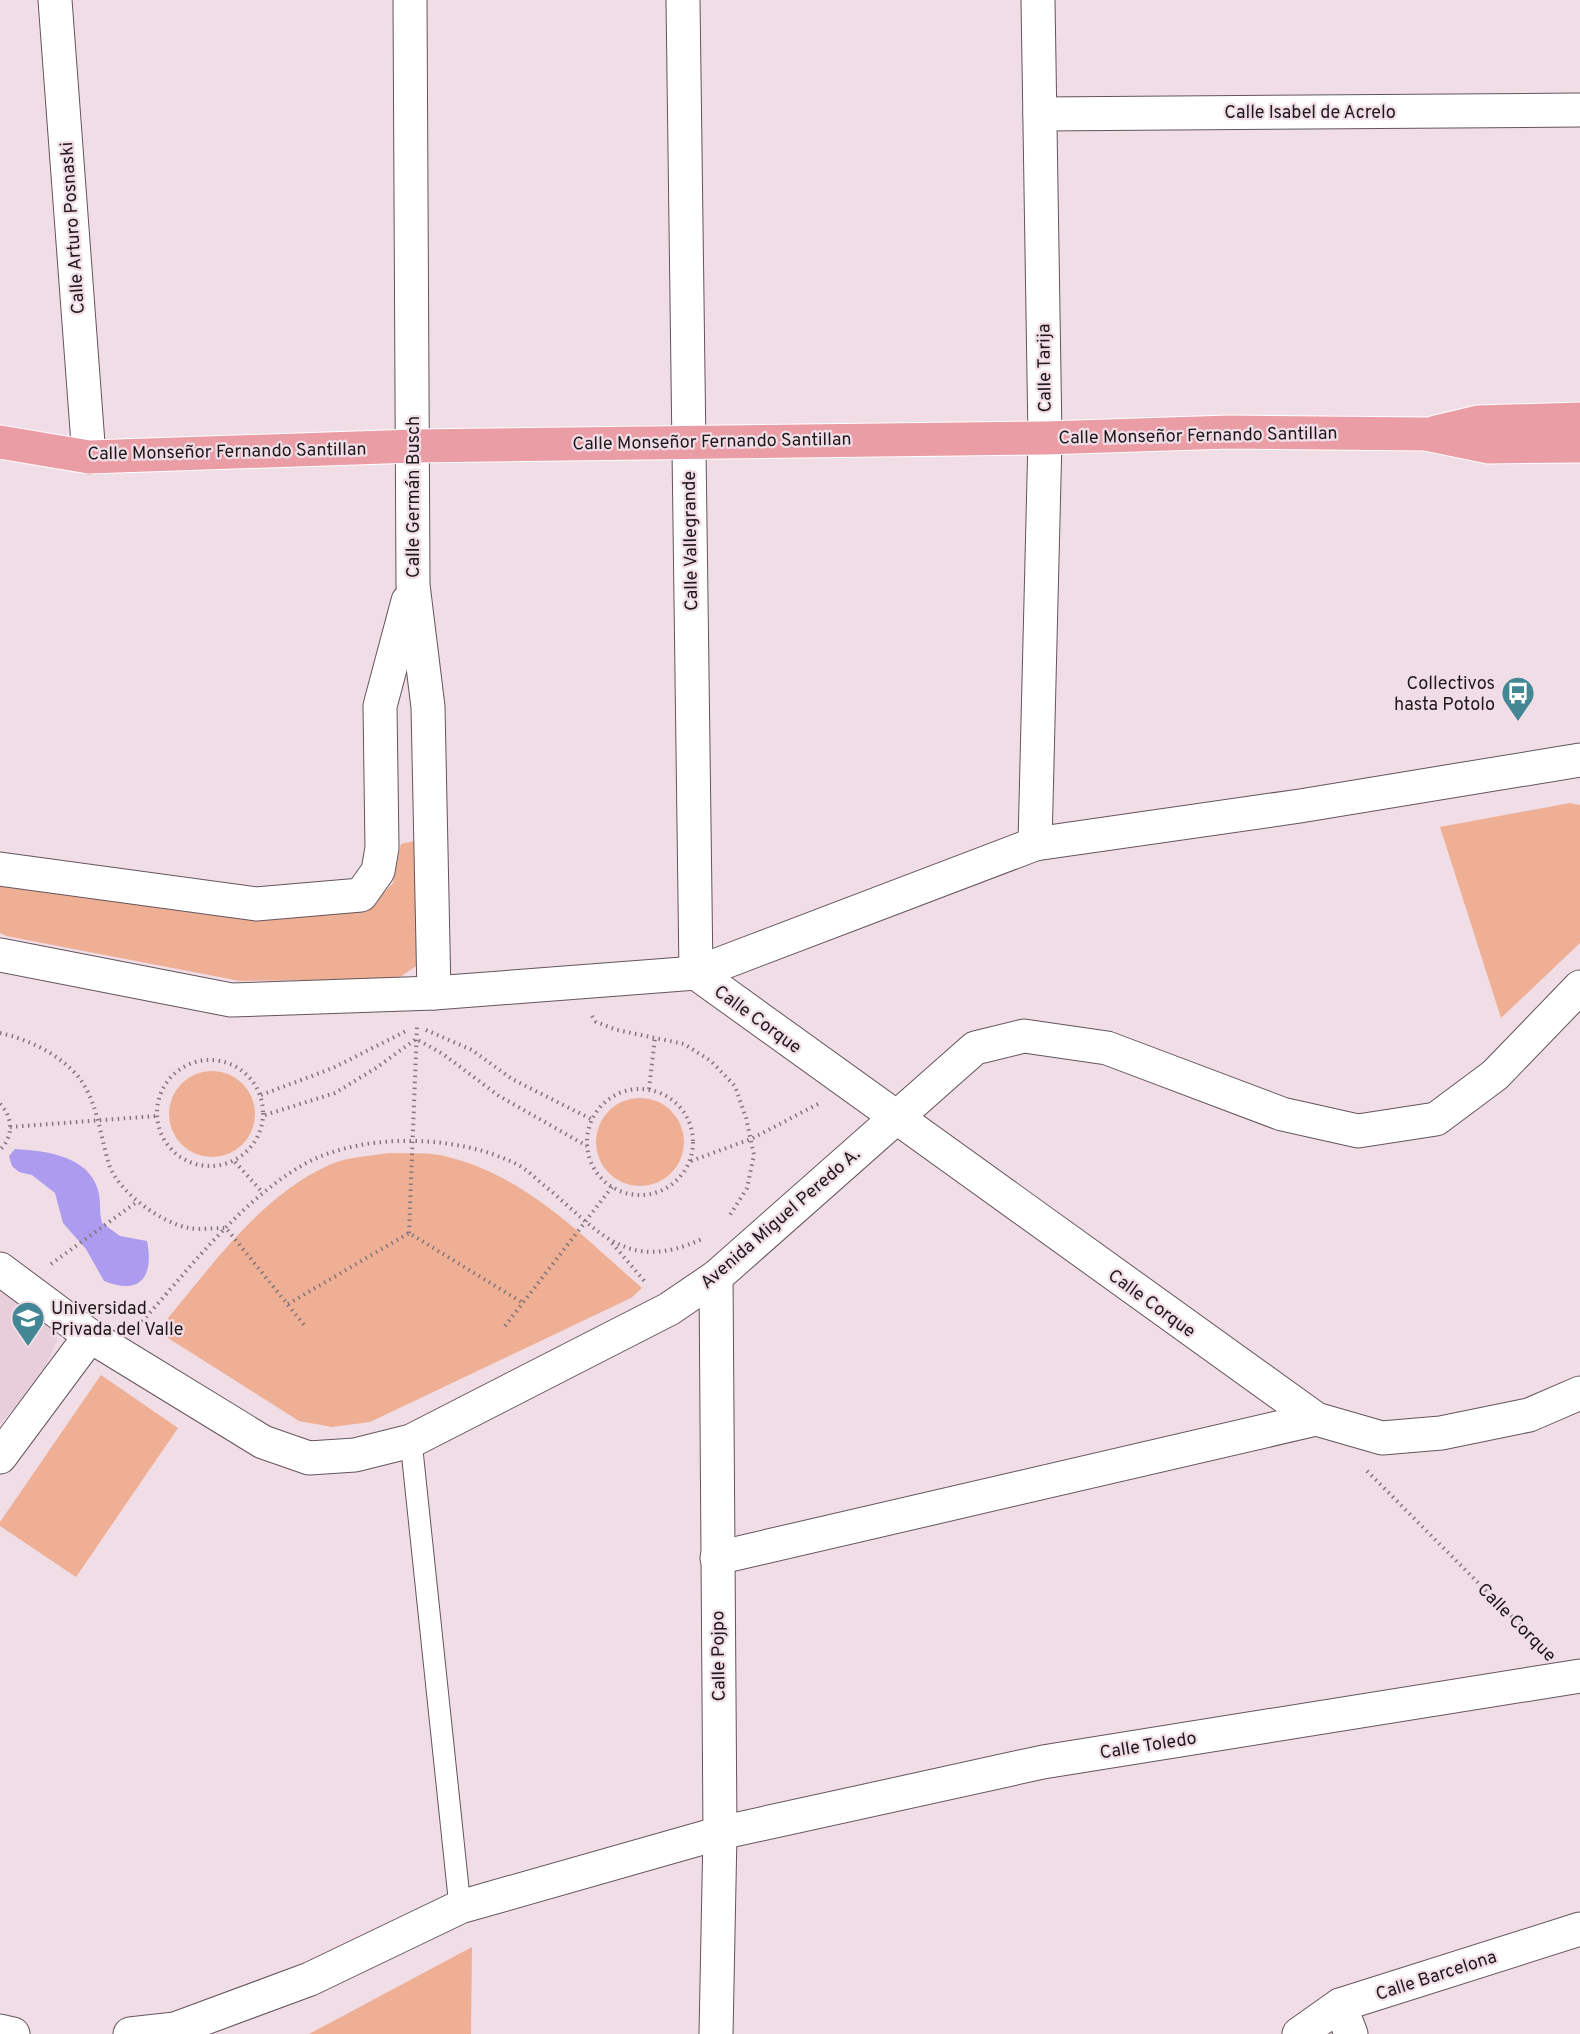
<svg xmlns="http://www.w3.org/2000/svg" width="1580" height="2034" font-family="Overpass,sans-serif">
<style>
.built{fill:#e8ceda}
.green{fill:#efaf94}
.water{fill:#ac9bef}
.lines{fill:none;stroke-linecap:round;stroke-linejoin:round}
.service-casing{stroke:#64555c;stroke-width:23}
.minor-casing{stroke:#64555c;stroke-width:35}
.primary-casing{stroke:#fff;stroke-width:35}
.path{stroke:#83777c;stroke-width:4;stroke-dasharray:1.5 4.5;stroke-linecap:butt}
.service{stroke:#fff;stroke-width:21}
.minor{stroke:#fff;stroke-width:33}
.primary{stroke:#eb9da6;stroke-width:33}
.labels{text-anchor:middle;stroke-width:4.5;stroke-linejoin:round;paint-order:stroke}
.street-label{font-size:18px;fill:#1f191c;stroke:#f0dde6}
.poi-label{font-size:18px;fill:#1f191c;stroke:#f0dde6;text-anchor:end}
</style>
<rect width="100%" height="100%" fill="#f0dde6"/>
<polygon class="built" points="0,1279 56,1325 57,1341 40,1379 0,1424"/>
<g class="green">
<polygon points="1570,803 1580,805 1580,943 1501,1018 1440,827"/>
<polygon points="419,840 418,965 397,979 240,981 6,936 0,933 0,885 209,915 365,912 393,883 401,844"/>
<circle cx="212" cy="1114" r="43"/>
<circle cx="640" cy="1142" r="44"/>
<path d="M 389,1153 C 407,1154 427,1152 444,1156 C 524,1174 582,1236 642,1288 L 631,1298 L 370,1422 L 332,1427 L 299,1421 L 157,1331 C 208,1272 257,1197 331,1164 C 347,1157 371,1156 389,1153 Z"/>
<polygon points="101,1375 178,1428 76,1577 0,1526 0,1522"/>
<polygon points="472,1947 471,2034 309,2034"/>
</g>
<path class="water" d="M 15,1149 C 45,1151 88,1155 98,1190 C 101,1199 99,1213 102,1223 L 120,1236 L 147,1241 C 154,1276 141,1296 104,1281 L 86,1249 L 63,1223 L 55,1193 L 32,1175 L 19,1172 L 12,1166 L 9,1156 Z"/>
<g class="lines">
<defs>
<polyline id="service" points="411,1441 460,1907"/>
<g id="minor">
<polyline points="55,0 89,457"/>
<polyline points="410,0 413,585 428,707 434,993"/>
<polyline points="683,0 696,973"/>
<polyline points="1040,114 1580,110"/>
<polyline points="1035,844 1045,438 1038,0"/>
<polyline points="0,869 256,904 361,895 378,871 382,848 380,706 408,601"/>
<polyline points="0,955 231,1000 434,993 696,973 1035,844 1300,806 1580,760"/>
<polyline points="696,973 1316,1419 1382,1438 1441,1433 1529,1415 1580,1393"/>
<polyline points="0,1269 90,1336 263,1442 309,1458 355,1455 411,1441 669,1309 716,1277 975,1048 1024,1036 1107,1048 1282,1114 1358,1131 1436,1119 1495,1075 1580,987"/>
<polyline points="0,1457 90,1336"/>
<polyline points="717,1558 1316,1419"/>
<polyline points="1340,2005 1351,2034"/>
<polyline points="0,2031 13,2034"/>
<polyline points="130,2034 175,2029 310,1979 460,1907 720,1833 1043,1762 1580,1676"/>
<polyline points="716,2034 720,1833 716,1277"/>
<polyline points="1299,2034 1340,2005 1580,1929"/>
</g>
<g id="primary">
<polyline points="1436,432 1478,422 1580,419"/>
<polyline points="0,442 89,457 414,446 1045,438 1230,432 1426,434 1489,447 1580,446"/>
</g>
</defs>
<use href="#service" class="service-casing"/>
<use href="#minor" class="minor-casing"/>
<use href="#primary" class="primary-casing"/>
<g class="path">
<polyline points="592,1016 596,1022 617,1030 684,1044 711,1061 735,1086 746,1118 754,1155 747,1188 730,1215"/>
<polyline points="426,1030 472,1050 512,1079 591,1119"/>
<path d="M 0,1033 C 29,1039 68,1058 84,1085 C 98,1108 101,1139 109,1164 C 117,1191 161,1223 189,1228 C 200,1230 214,1228 226,1228 L 305,1326"/>
<circle cx="210" cy="1113" r="53"/>
<circle cx="640" cy="1142" r="53"/>
<polyline points="649,1089 655,1037"/>
<polyline points="261,1095 333,1068 406,1031"/>
<path d="M 0,1104 C 13,1117 14,1136 0,1150"/>
<polyline points="265,1115 335,1093 376,1068 416,1039 443,1054 499,1096 587,1146"/>
<polyline points="10,1127 156,1116"/>
<polyline points="691,1161 751,1139 818,1104"/>
<polyline points="235,1162 263,1193"/>
<polyline points="409,1233 417,1027"/>
<polyline points="612,1243 646,1283"/>
<polyline points="51,1264 138,1201"/>
<polyline points="288,1304 409,1233 523,1303"/>
<path d="M 138,1326 C 187,1272 234,1208 296,1169 C 355,1131 459,1133 520,1166 C 529,1171 537,1180 545,1186 C 599,1231 626,1274 702,1239"/>
<polyline points="505,1326 612,1187"/>
<polyline points="1367,1471 1542,1647"/>
</g>
<use href="#service" class="service"/>
<use href="#minor" class="minor"/>
<use href="#primary" class="primary"/>
</g>
<defs>
<symbol id="bus-pin" viewBox="-11 -11 22 30"><path d="M0 17L-7.5 6A9.5 9.5 0 1 1 7.5 6Z" fill="#428793" stroke="#f0dde6"/><path d="M-5-6H5V4H4V6H2V4H-2V6H-4V4H-5ZM-3.5-4V0h7V-4ZM-3.5 1.2v1.5H-2V1.2ZM2 1.2v1.5H3.5V1.2Z" fill="#fff"/></symbol>
<symbol id="university-pin" viewBox="-11 -11 22 30"><path d="M0 17L-7.5 6A9.5 9.5 0 1 1 7.5 6Z" fill="#428793" stroke="#f0dde6"/><path d="M0-5L7-2L0 1L-7-2ZM-4 1L0 2.5L4 1V4Q0 6-4 4Z" fill="#fff"/></symbol>
</defs>
<g fill-rule="evenodd">
<use href="#bus-pin" x="1499" y="674" width="38" height="52"/>
<use href="#university-pin" x="9" y="1299" width="38" height="52"/>
</g>
<g class="labels">
<g class="street-label">
<text x="1310" y="118">Calle Isabel de Acrelo</text>
<text transform="translate(72 228) rotate(-94)" y="6">Calle Arturo Posnaski</text>
<text transform="translate(1044 368) rotate(-91)" y="6">Calle Tarija</text>
<text transform="translate(1198 435) rotate(-1)" y="6">Calle Monseñor Fernando Santillan</text>
<text transform="translate(712 441) rotate(-1)" y="6">Calle Monseñor Fernando Santillan</text>
<text transform="translate(227 451) rotate(-1)" y="6">Calle Monseñor Fernando Santillan</text>
<text transform="translate(413 497) rotate(-90)" y="6">Calle Germán Busch</text>
<text transform="translate(690 541) rotate(-91)" y="6">Calle Vallegrande</text>
<text transform="translate(758 1019) rotate(36)" y="6">Calle Corque</text>
<text transform="translate(780 1218) rotate(-41)" y="6">Avenida Miguel Peredo A.</text>
<text transform="translate(1152 1303) rotate(36)" y="6">Calle Corque</text>
<text transform="translate(1517 1622) rotate(45)" y="6">Calle Corque</text>
<text transform="translate(718 1656) rotate(-91)" y="6">Calle Pojpo</text>
<text transform="translate(1148 1745) rotate(-9)" y="6">Calle Toledo</text>
<text transform="translate(1436 1975) rotate(-18)" y="6">Calle Barcelona</text>
</g>
<g class="poi-label">
<text x="1495" y="689">Collectivos<tspan x="1495" dy="21">hasta Potolo</tspan></text>
<text x="51" y="1314" text-anchor="start">Universidad<tspan x="51" dy="21">Privada del Valle</tspan></text>
</g>
</g>
</svg>
